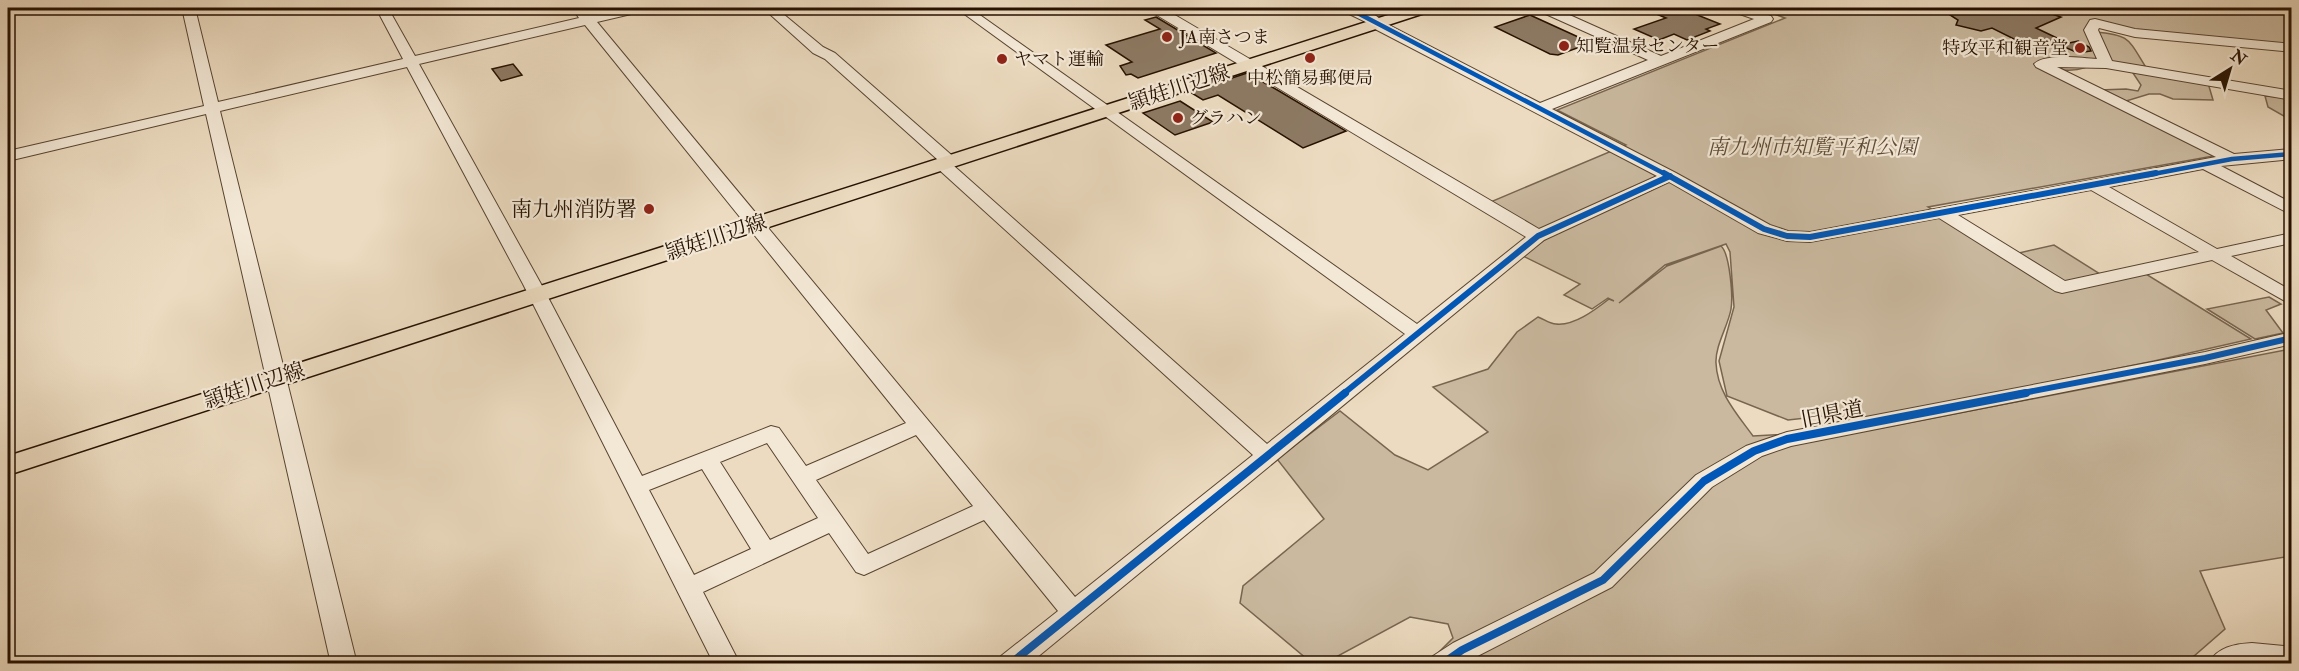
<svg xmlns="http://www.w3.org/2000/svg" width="2299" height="671" font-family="'IM FELL Double Pica','Noto Serif JP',serif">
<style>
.green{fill:#cab99f;stroke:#786550;stroke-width:1.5}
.building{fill:#8d7a64;stroke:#261100;stroke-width:1.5}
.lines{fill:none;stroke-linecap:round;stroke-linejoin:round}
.minor-casing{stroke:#584430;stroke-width:2}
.major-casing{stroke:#261100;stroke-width:3}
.minor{fill:#f3e8d6;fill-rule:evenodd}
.major{fill:#ecdbc0;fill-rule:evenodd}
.cycleway-far2-casing{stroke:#f3e8d6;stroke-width:8}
.cycleway-far1-casing{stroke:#f3e8d6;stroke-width:10}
.cycleway-casing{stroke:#f3e8d6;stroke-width:11}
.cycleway-far2{stroke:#0057b8;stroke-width:4.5}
.cycleway-far1{stroke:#0057b8;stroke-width:6}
.cycleway{stroke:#0057b8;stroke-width:8}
.poi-dot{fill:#8f2418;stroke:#f3e8d6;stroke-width:2}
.labels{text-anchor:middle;stroke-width:4.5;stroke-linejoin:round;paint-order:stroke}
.far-poi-label{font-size:18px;fill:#261100;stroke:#f3e8d6;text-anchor:start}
.street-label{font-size:21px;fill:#261100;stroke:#f3e8d6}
.park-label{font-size:21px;font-style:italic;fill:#5f4c38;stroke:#f3e8d6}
.poi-label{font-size:21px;fill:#261100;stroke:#f3e8d6;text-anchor:end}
</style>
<rect width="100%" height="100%" fill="#ecdbc0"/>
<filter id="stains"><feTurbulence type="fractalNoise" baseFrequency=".00333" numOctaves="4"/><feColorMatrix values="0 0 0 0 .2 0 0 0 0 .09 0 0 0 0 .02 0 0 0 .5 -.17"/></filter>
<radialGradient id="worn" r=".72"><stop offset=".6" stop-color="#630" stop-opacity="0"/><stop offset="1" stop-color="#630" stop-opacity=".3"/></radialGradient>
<g class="green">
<path d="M 1758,8 L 2291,8 L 2291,47 L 2124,30 L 2092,20 L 2101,60 C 2087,70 2071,72 2055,69 L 2219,155 L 1928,207 L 2006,256 L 2054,245 L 2111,281 L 2146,274 L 2251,339 L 2154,361 L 1861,420 L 1833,415 L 1788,420 L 1727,396 L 1719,361 L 1734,307 L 1730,252 L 1726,244 L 1665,265 L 1619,303 L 1667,266 L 1721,246 C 1730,254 1733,297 1731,309 C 1728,326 1715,346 1716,363 C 1717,392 1737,414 1753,436 L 1876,429 L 2291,349 L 2291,556 L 2200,571 L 2225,629 L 2186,663 L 2060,664 L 1979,658 L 1959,664 L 1428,663 L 1453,638 L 1448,624 L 1410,617 L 1325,663 L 1307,659 L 1240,603 L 1243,586 L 1324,519 L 1277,459 L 1340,411 L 1395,455 L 1428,470 L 1488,432 L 1433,387 L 1488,369 L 1517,332 L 1538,317 C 1544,319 1550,324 1556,324 C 1574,326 1595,310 1609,299 L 1614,301 L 1608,298 L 1592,309 L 1564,295 L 1580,284 L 1523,256 L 1547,238 L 1488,203 L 1626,145 L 1557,110 L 1785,18 Z"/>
<path d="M 2095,32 C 2131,35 2128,39 2147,69 L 2109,63 Z"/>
<polygon points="2131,70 2208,83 2213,100 2173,99 2160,94 2149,94 2123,102 2099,90 2126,89 2138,91 2141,85"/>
<polygon points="2265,96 2291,98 2291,120 2268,107"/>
<polygon points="2269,297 2281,304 2266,310 2283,333 2255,339 2207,309"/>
</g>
<g class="building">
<polygon points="1642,8 1680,8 1720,24 1706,29 1710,31 1687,40 1674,34 1659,40 1634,29 1666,18"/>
<polygon points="1970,8 2034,8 2061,17 2036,28 2059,39 2026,45 1992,28 1981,31 1956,25 1958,20 1950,15"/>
<polygon points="1530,15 1587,41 1591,43 1558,55 1550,54 1495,27"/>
<polygon points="1156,17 1216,53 1138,78 1131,74 1126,75 1120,66 1132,62 1106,45 1160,29 1145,20"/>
<polygon points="2078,41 2089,47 2091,51 2078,53 2060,45"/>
<polygon points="513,64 522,75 501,81 492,69"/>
<polygon points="1247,73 1279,91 1346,131 1303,148 1218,95 1203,100 1190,92"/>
<polygon points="1180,101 1213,122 1175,135 1143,113"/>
</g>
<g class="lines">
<defs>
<g id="minor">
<path d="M 182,8 L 195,8 L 218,102 L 403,59 L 376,8 L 388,8 L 415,56 L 579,18 L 572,8 L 585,8 L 591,15 L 624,8 L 645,8 L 644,11 L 597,22 L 1075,597 L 1253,455 L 936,167 L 934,164 L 938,160 L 825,59 L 813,53 L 763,8 L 776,8 L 823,47 L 835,53 L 956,159 L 958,162 L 954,166 L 1267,444 L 1405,334 L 956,8 L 970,8 L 1417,324 L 1526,237 L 1150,11 L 1149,8 L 1163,8 L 1539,229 L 1657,176 L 1375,29 L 1370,24 L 1343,11 L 1342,8 C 1358,8 1373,11 1385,23 L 1540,103 L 1648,60 L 1539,11 L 1538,8 L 1554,8 L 1661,56 L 1754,19 L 1731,11 L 1730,8 L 1747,8 L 1771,16 L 1773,19 L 1771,22 L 1552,109 L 1676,173 L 1770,225 L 1788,231 L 1810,232 L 2216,157 L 2036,67 L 2034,64 C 2045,53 2082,58 2097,59 L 2084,30 L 2090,20 L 2095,19 L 2135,29 L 2292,44 L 2292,52 L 2135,37 L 2099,28 L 2098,30 L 2112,61 L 2292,91 L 2292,100 L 2106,68 L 2057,67 L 2234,154 L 2292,149 L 2292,159 L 2221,166 L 2292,203 L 2292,215 L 2203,169 L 2109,187 L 2217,249 L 2292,233 L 2292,243 L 2231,256 L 2292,291 L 2292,305 L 2212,260 L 2062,293 L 2055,291 L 1939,218 L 1810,242 L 1787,241 L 1758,233 L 1669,182 L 1544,240 L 1029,664 L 997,664 L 1001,656 L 1058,611 L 984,520 L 864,575 L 856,572 L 829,533 L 703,592 L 740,664 L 714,664 L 523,284 L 407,67 L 220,111 L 357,664 L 331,664 L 206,114 L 8,161 L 8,151 L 204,106 ZM 585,25 L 906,423 L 806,466 L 779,428 L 771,426 L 642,476 L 541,284 L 419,64 ZM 2091,190 L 2199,252 L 2065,281 L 1958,215 ZM 916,435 L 973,506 L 868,554 L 816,480 ZM 767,443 L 818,518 L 770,540 L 720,462 ZM 702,469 L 751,549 L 694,575 L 649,490 Z"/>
<polygon points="2292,332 2292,344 2205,364 1791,446 1762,456 1712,487 1612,587 1462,664 1429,664 1433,656 1453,643 1594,573 1696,475 1746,446 1787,432 2205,352"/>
<path d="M 2252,643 L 2284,646 L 2292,644 L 2292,664 L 2208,664 C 2217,647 2235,644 2252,643 Z"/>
</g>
<polygon id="major" points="1410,8 1433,8 1431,11 8,475 8,456"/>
</defs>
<use href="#minor" class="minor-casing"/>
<use href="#major" class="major-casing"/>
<use href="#minor" class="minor"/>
<use href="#major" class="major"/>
<defs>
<g id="cycleway-far2">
<polyline points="1348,8 1667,175"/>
<polyline points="2148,175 2232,159 2292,154"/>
</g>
<g id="cycleway-far1">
<polyline points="1664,173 1764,229 1787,236 1810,237 2156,173"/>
<polyline points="1343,394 1538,236 1670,176"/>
<polyline points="2018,394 2205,358 2292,338"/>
</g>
<g id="cycleway">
<polyline points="1010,664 1345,393"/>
<polyline points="1442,664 1462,650 1603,580 1704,481 1754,451 1787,439 2026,393"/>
</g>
</defs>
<use href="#cycleway-far2" class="cycleway-far2-casing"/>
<use href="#cycleway-far1" class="cycleway-far1-casing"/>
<use href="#cycleway" class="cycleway-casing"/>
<use href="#cycleway-far2" class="cycleway-far2"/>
<use href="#cycleway-far1" class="cycleway-far1"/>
<use href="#cycleway" class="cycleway"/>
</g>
<g class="poi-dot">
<circle cx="1167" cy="37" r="6"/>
<circle cx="1564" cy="46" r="6"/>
<circle cx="2080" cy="48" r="6"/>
<circle cx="1310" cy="58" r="6"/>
<circle cx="1002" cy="59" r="6"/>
<circle cx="1178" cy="118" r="6"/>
<circle cx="649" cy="209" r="6"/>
</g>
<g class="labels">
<g class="far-poi-label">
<text x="1179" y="43">JA南さつま</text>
<text x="1576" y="52">知覧温泉センター</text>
<text x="2068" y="54" text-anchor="end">特攻平和観音堂</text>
<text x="1014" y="65">ヤマト運輸</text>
<text x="1310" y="84" text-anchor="middle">中松簡易郵便局</text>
<text x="1190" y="124">グラハン</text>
</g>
<g class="street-label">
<text transform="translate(1179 87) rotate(-18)" y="7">頴娃川辺線</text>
<text transform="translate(716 237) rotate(-18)" y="7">頴娃川辺線</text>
<text transform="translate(254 385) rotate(-18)" y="7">頴娃川辺線</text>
<text transform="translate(1832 414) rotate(-11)" y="7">旧県道</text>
</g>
<g class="park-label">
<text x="1812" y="154">南九州市知覧平和公園</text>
</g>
<g class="poi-label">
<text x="637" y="216">南九州消防署</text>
</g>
</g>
<rect width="2299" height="671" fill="none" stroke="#ecdbc0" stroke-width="30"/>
<rect x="9" y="9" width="2281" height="653" fill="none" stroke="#261100" stroke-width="3"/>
<rect x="15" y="15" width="2269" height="641" fill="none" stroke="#261100" stroke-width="1.5"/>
<g transform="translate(2230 69) rotate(37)" stroke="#f3e8d6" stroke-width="4.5" paint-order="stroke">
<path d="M0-4.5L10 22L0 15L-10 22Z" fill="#261100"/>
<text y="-9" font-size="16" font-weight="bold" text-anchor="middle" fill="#261100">N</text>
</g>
<rect width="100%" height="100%" filter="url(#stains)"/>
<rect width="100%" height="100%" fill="url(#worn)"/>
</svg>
